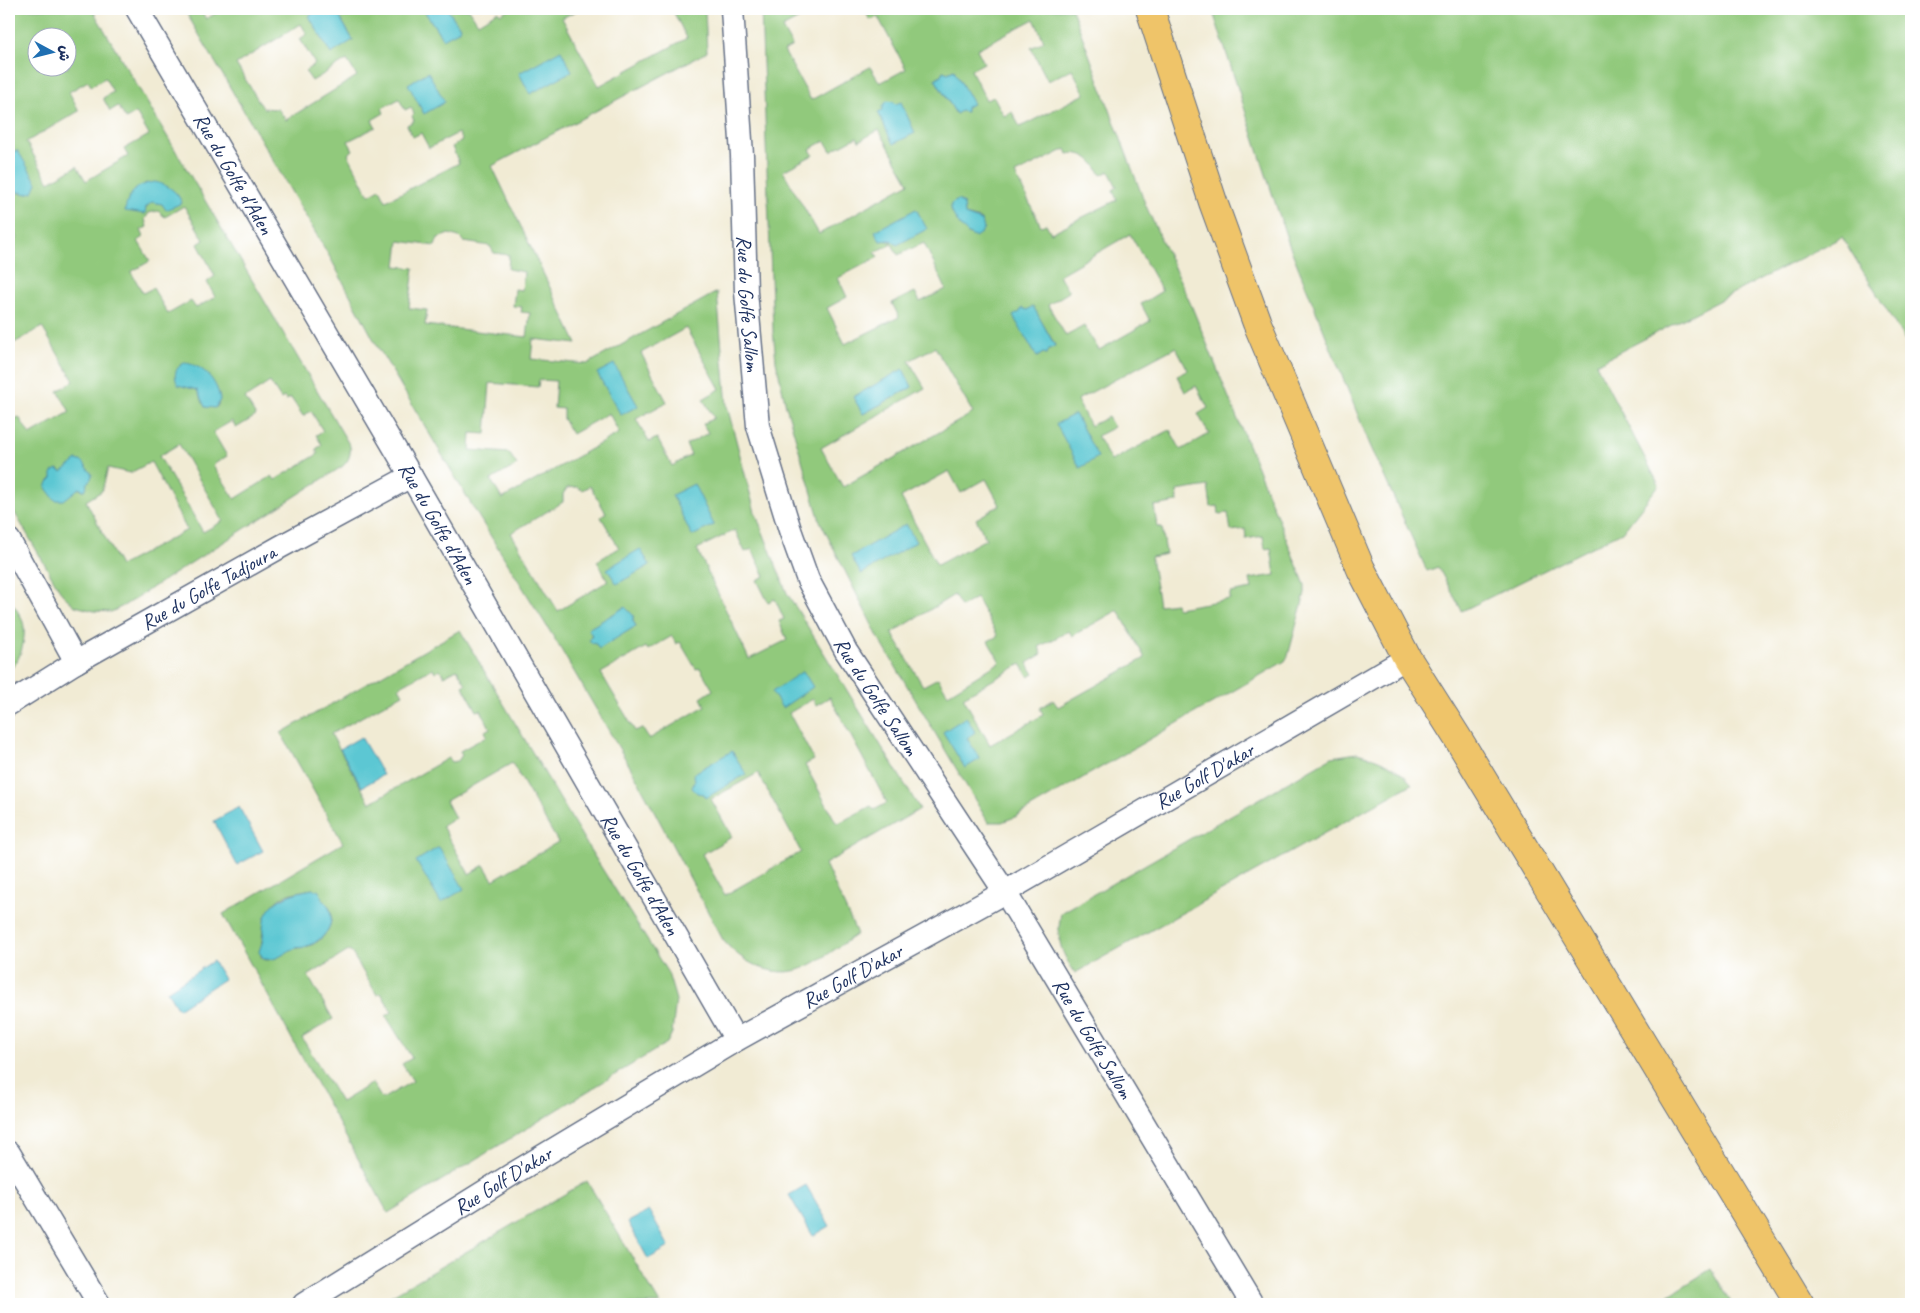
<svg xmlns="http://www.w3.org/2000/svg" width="1920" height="1313" font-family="Caveat,'Playpen Sans Arabic',sans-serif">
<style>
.green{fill:#91c97c;stroke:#567c6d;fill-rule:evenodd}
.water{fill:#5bc7d3;stroke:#3b7b98}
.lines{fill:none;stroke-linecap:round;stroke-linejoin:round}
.street-casing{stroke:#667187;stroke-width:25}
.primary-casing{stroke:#667187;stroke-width:30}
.street{stroke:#fff;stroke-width:22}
.primary{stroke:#efc469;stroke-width:28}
.labels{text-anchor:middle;stroke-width:5;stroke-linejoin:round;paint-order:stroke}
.street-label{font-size:21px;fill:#1b2f5e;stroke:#fff}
</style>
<rect width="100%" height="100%" fill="#fff"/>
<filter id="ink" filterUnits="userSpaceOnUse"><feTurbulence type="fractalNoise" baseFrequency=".02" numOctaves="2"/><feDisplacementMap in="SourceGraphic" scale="10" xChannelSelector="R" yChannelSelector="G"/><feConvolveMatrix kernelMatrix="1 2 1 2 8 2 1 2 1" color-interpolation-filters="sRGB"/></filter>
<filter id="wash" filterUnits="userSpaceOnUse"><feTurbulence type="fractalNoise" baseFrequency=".0096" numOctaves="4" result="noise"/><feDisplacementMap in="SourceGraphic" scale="20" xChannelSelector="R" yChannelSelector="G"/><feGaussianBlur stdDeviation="1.12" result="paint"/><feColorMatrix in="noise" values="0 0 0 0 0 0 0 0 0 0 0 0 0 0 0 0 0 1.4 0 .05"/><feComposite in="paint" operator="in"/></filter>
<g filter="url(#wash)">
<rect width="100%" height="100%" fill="#f1ebd4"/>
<g class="green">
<path d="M 9,9 L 92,9 L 350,446 C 351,455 349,460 343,466 L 125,605 L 111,612 L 94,611 L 75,606 L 62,594 L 9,503 L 9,415 L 12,420 L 19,417 L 30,435 L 70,412 L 58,391 L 74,381 L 42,327 L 9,346 L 9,244 L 17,238 L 9,224 L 9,176 L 18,193 L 23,193 L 18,151 L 9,152 ZM 38,38 L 68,38 L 68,68 L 38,68 ZM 105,78 L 113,92 L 103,98 L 110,111 L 118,106 L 126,119 L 136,113 L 149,135 L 124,149 L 128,156 L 86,181 L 77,166 L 49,182 L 26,142 L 79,111 L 69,92 L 88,81 L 91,86 ZM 145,183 C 162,187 175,186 182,203 L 165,207 C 158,199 148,200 145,211 ZM 184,206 L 204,240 L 198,244 L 215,276 L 207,282 L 215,297 L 196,308 L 191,301 L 168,314 L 153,288 L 143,293 L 131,272 L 150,261 L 138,241 L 144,237 L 141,230 L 147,227 L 145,219 L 149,213 L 158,211 L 165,217 ZM 270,382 L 281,399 L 284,397 L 286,400 L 291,398 L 303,416 L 311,411 L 323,431 L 316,435 L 322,445 L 316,449 L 318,454 L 275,480 L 272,476 L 235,499 L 213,465 L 227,456 L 213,432 L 232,421 L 236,428 L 256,416 L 245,398 ZM 183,386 L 216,387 C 219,394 221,399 217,407 L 205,407 L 197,390 ZM 179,444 L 223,521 L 203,532 L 159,456 ZM 151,462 L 187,530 L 120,566 L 86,501 L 102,491 L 108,468 L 130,473 ZM 59,469 L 62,472 L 86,489 L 84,490 L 48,482 L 52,478 L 55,470 Z"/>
<path d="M 184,9 L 200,9 L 206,19 L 223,9 L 321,9 L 309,16 L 353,40 L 335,9 L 423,9 L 443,39 L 460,27 L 447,9 L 469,9 L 478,23 L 498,11 L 500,14 L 509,9 L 580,9 L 562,18 L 599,86 L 687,38 L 672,9 L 705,9 L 707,52 L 492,166 L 577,344 L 533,339 L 531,359 L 587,364 L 717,292 L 727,406 L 755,512 L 787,593 L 920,809 L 825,864 L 857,934 C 842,944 818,963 801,969 C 772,979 741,962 723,940 L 636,777 L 556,641 L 477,514 L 375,342 L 332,261 ZM 301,24 L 307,34 L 300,39 L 315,64 L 305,71 L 312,81 L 347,60 L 357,76 L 286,120 L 278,109 L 263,108 L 236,64 ZM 399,99 L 405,110 L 411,107 L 414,114 L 412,116 L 414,121 L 407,125 L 413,137 L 421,133 L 429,148 L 458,133 L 462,141 L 452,147 L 459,163 L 386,201 L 380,189 L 369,195 L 348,154 L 353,150 L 348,141 L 376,127 L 372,120 L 384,113 L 382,108 ZM 449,234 L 459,237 L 464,242 L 490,246 L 494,253 L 509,255 L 508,269 L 524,272 L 522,290 L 515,289 L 513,306 L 522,307 L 521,312 L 530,313 L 527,337 L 425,325 L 427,310 L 409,308 L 414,268 L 396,266 L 399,241 L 435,246 L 438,238 ZM 686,328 L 720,389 L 703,399 L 714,418 L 703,424 L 708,433 L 686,445 L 691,455 L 672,466 L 657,438 L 649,442 L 636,419 L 667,402 L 641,353 ZM 539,380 L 556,381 L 554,408 L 563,409 L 563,419 L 572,434 L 609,413 L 619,433 L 502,499 L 491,480 L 517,465 L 509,453 L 470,450 L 471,433 L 486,434 L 490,383 L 538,387 ZM 590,486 L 606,513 L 601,517 L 619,548 L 597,561 L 608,581 L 558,611 L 511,533 L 563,502 L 563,494 L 567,488 L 577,487 L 582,490 ZM 735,530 L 745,552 L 752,549 L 765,576 L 757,580 L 768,602 L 775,599 L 784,619 L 779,621 L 787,640 L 749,659 L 697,549 ZM 625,608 L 633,615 L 633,621 L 636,626 L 599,648 L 590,636 L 592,635 L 589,629 ZM 672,636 L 676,644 L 680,642 L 696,669 L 700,668 L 713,690 L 701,698 L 705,706 L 649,739 L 642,728 L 635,731 L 601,673 L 646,647 L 648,650 ZM 830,697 L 887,803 L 874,810 L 871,806 L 837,824 L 805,765 L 814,760 L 789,713 L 813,699 L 816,705 ZM 758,773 L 801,852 L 725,895 L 702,854 L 732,837 L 711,799 Z"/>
<path d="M 761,9 L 818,9 L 782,28 L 792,46 L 784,51 L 811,100 L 870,67 L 880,83 L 906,69 L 878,17 L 870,20 L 864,9 L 881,9 L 884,14 L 893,9 L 1072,9 L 1146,206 L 1192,307 L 1305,585 L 1305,593 L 1288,656 L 1285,661 L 1015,817 L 1002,822 L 988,822 L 878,637 L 820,521 L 786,406 L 776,361 L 773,330 ZM 1034,19 L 1044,41 L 1031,48 L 1048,81 L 1072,69 L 1085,94 L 1020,127 L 1012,112 L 1004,116 L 994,97 L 986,100 L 971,70 L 984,63 L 977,49 ZM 954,70 L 972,104 L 966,107 L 965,112 L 961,111 L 956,114 L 935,79 L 941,75 L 943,71 L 948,73 ZM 879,130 L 909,183 L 819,234 L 783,171 L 813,155 L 810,149 L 825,141 L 831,151 L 857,137 L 859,141 ZM 1066,149 L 1068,154 C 1084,151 1094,161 1101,175 L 1109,171 L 1117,187 L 1113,190 L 1117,200 L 1051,233 L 1046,224 L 1041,226 L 1015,174 ZM 958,200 L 963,203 L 965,215 L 980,219 L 975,237 L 968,234 L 951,211 ZM 916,209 L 926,229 L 894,242 L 883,240 ZM 1130,234 L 1162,291 L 1141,304 L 1150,321 L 1099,350 L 1084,326 L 1066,336 L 1048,305 L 1069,292 L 1059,275 ZM 924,243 L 946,289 L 920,302 L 915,292 L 892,303 L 899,317 L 845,344 L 827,308 L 847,297 L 838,278 L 878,257 L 875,252 L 892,244 L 898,255 ZM 1033,307 L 1055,345 L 1048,349 L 1047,354 L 1043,353 L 1037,357 L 1014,316 ZM 935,347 L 973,413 L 843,487 L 821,448 L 925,388 L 909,361 ZM 1176,347 L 1188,370 L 1177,376 L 1185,392 L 1196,386 L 1208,408 L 1198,414 L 1209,434 L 1181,450 L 1170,430 L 1111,461 L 1097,436 L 1114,427 L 1108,417 L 1090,426 L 1077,400 ZM 903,370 L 912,387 L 863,414 L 854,397 ZM 949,471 L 961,493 L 986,479 L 1000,505 L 976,519 L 986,539 L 937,565 L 901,497 ZM 1208,486 L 1211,507 L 1218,506 L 1219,514 L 1228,513 L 1231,531 L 1245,529 L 1246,539 L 1263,536 L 1265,549 L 1271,548 L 1275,575 L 1250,579 L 1252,589 L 1230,593 L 1230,599 L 1177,608 L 1176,603 L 1159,605 L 1151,557 L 1166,554 L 1162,527 L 1157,527 L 1154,506 L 1178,502 L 1177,491 ZM 954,595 L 961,607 L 976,598 L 998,636 L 988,641 L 1000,662 L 948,694 L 938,678 L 923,686 L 892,633 ZM 1118,610 L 1145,658 L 1058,707 L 1053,700 L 1040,708 L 1043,715 L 990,745 L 963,697 L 1021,664 L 1029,677 L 1034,674 L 1027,663 L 1042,654 L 1039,647 L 1069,631 L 1072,636 Z"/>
<polygon points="1212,9 1911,9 1911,350 1842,237 1596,364 1659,485 1622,532 1462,611 1438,567 1427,571 1370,445 1288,242"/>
<path d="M 9,597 C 13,605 20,613 23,622 C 27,635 21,663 9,670 Z"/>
<path d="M 460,630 L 589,848 L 668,973 L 676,1000 L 672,1033 L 667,1043 L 388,1213 L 223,914 L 343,843 L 281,733 ZM 433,668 L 435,672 L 440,669 L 444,676 L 457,669 L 466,684 L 463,686 L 477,711 L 481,710 L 490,728 L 485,731 L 487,736 L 460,751 L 462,755 L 458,761 L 451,762 L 448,758 L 370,803 L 331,734 L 403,694 L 399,687 ZM 512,763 L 558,842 L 493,880 L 484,865 L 469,874 L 442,826 L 455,818 L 446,801 ZM 313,889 C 318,894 327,903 330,909 C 336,926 321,944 305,947 C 301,948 297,948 293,949 C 285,952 276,959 268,960 C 264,960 263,959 261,957 C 262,936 262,909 282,897 C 291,892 303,891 313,889 ZM 350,950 L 377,995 L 381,993 L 392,1012 L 386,1016 L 412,1058 L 402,1064 L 413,1081 L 382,1099 L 372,1083 L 341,1102 L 302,1038 L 333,1019 L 308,976 Z"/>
<path d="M 1357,753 C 1379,759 1397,766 1412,784 L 1075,973 C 1060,951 1056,939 1061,913 L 1332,757 Z"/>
<polygon points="587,1181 660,1304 377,1304"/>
<polygon points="1711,1269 1732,1304 1655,1304"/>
</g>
<g class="water">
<polygon points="321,9 335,9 353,40 331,54 309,16"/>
<polygon points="423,9 447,9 460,27 458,31 443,39"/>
<polygon points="561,50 572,71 530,94 519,73"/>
<polygon points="954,70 973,104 966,107 966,112 961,111 956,114 935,79 941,75 943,71 948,73"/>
<polygon points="428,72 445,102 424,114 408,84"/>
<polygon points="887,101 893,102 896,104 901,102 915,133 893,144 878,112 883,110 883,106"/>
<polygon points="18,151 37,183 33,192 25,194 21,192 18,193 9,176 9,152"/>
<path d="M 155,182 C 168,185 177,191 182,203 L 166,210 L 162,204 L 152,202 L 146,207 L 145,214 L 125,211 C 128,193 137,184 155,182 Z"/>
<path d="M 958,200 L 964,205 L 965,215 L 982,221 L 984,229 L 981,233 L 975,237 C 965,235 949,214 951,204 Z"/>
<polygon points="916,209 927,229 897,245 891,240 880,241 875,231"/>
<polygon points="1033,306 1055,346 1049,349 1047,354 1043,353 1037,357 1013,316 1020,312 1022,308 1027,310"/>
<path d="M 184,363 C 203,364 218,382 220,400 L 215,408 L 205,407 L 197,390 L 178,385 C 173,375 175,368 184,363 Z"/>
<polygon points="614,364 638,406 621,415 597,373"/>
<polygon points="903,369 912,387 863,414 853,397"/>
<polygon points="1075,414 1098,457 1080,468 1056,424"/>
<polygon points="77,460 83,462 92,474 91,479 87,483 86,489 84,490 79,488 64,500 55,500 46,488 48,482 52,478 52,472 57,469 62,472"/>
<polygon points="694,484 714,525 692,536 672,495"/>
<polygon points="906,524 916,542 861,574 851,556"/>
<polygon points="640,549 650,565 617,584 607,569"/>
<polygon points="625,607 633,615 633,621 636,626 599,649 596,644 591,643 589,639 592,635 588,629"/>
<polygon points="803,671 813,687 782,708 772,692"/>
<polygon points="966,717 975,732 967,738 980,759 965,768 943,732"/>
<polygon points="361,737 383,775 362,787 340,749"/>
<polygon points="732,751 746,774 706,798 704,794 697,793 692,788 695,779 693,774"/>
<polygon points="239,807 263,851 237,865 214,821"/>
<polygon points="439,847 464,889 441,903 416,861"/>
<path d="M 313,889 L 320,891 C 322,904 327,900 330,910 C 335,927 322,941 307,946 C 304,948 300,947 296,948 C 283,952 280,961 264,959 L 259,952 C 260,947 263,942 263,937 C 264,932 262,934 263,929 C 264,901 289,893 313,889 Z"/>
<polygon points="213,961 224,979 178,1009 167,991"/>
<polygon points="806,1185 830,1226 813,1236 789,1195"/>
<polygon points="649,1211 669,1247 648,1259 628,1222"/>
</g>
</g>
<g filter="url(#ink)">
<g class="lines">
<defs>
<g id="street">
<path id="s1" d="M 137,9 L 411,476 L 736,1040"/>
<path id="s2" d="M 732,9 L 742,155 L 746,292 L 758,426 L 790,530 L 808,580 L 846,651 L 1005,892 L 1252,1304"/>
<polyline points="9,540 76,662"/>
<path id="s3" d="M 9,704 L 76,662 L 280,547 L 411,476"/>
<polyline points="9,1153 99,1304"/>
<path id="s4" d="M 304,1304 L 511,1175 L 736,1040 L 1005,892 L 1407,658"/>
</g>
<polyline id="primary" points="1150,9 1213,202 1257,323 1361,569 1407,658 1457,737 1800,1304"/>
</defs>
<use href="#street" class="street-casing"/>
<use href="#primary" class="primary-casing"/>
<use href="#street" class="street"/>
<use href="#primary" class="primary"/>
</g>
</g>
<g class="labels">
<g class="street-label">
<text dy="7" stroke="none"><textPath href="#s1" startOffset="191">Rue du Golfe d'Aden</textPath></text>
<text dy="7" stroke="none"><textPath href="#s2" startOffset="295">Rue du Golfe Sallom</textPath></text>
<text dy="7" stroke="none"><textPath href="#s1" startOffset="596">Rue du Golfe d'Aden</textPath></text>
<text dy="7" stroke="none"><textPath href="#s3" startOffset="231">Rue du Golfe Tadjoura</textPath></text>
<text dy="7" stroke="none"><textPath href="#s2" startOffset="715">Rue du Golfe Sallom</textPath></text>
<text dy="7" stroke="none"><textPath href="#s4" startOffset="1044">Rue Golf D'akar</textPath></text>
<text dy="7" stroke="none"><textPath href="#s1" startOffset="1001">Rue du Golfe d'Aden</textPath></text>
<text dy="7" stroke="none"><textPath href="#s4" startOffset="639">Rue Golf D'akar</textPath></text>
<text dy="7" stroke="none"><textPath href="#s2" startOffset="1120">Rue du Golfe Sallom</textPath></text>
<text dy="7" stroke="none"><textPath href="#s4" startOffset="234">Rue Golf D'akar</textPath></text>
</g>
</g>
<rect width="1920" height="1313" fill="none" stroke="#fff" stroke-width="30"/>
<g transform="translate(52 52) rotate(97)"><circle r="24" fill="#ffffff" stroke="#a4acbf"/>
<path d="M0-4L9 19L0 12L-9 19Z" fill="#1f6fb2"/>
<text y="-8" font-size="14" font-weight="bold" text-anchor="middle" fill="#1b2f5e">ش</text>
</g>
</svg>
